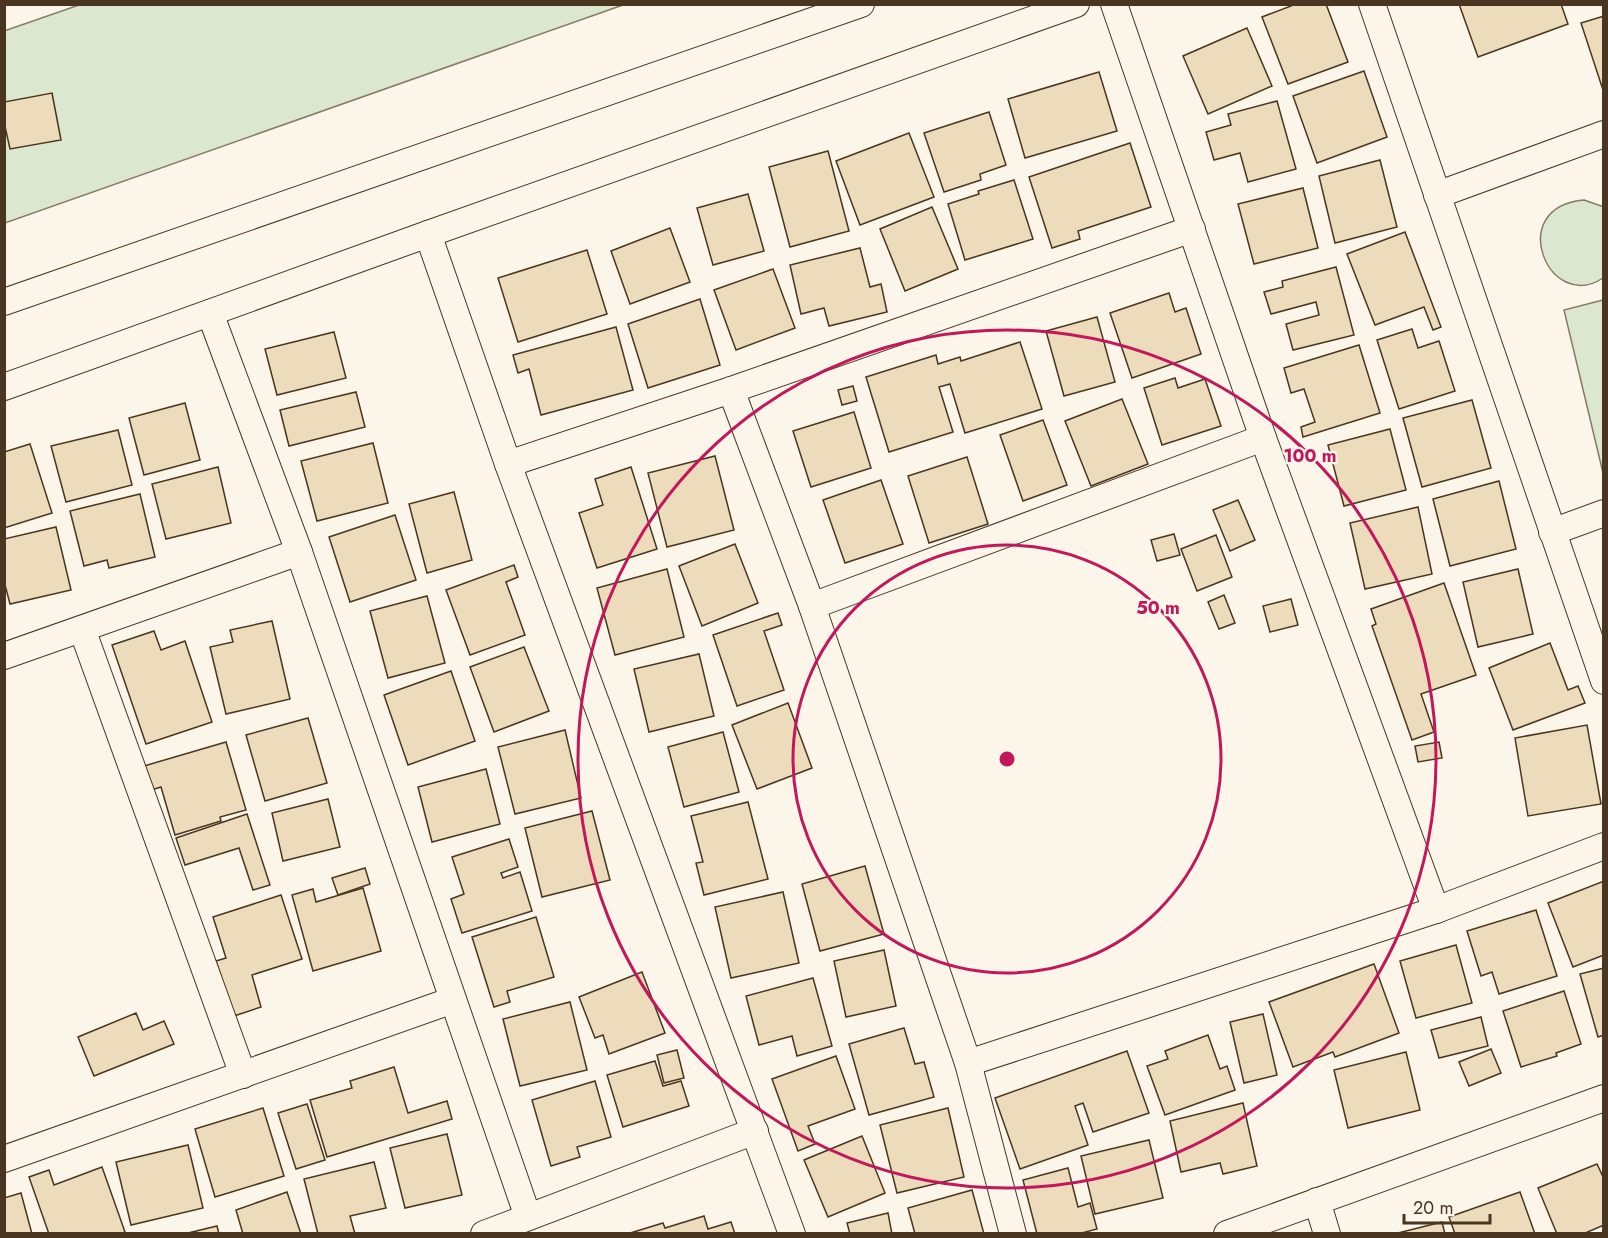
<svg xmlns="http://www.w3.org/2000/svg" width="1608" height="1238" font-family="Jost,sans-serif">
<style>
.green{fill:#dce7d0;stroke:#887966;stroke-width:1.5}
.building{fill:#ecdcbc;stroke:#4a3520;stroke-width:1.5}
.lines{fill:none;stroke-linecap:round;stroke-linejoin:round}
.minor-casing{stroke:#4a3520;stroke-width:28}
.minor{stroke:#fbf6e9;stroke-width:26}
.ring{fill:none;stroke:#c2185b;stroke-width:3}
.centre{fill:#c2185b;stroke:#fbf6e9;stroke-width:3}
.ring-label{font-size:18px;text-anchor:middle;font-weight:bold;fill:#c2185b;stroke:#fbf6e9;stroke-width:4.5;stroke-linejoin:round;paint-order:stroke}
</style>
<rect width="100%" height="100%" fill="#fbf6e9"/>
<g class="green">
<polygon points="79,5 623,5 5,223 4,31"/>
<path d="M 1584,200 L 1604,207 L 1603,278 C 1549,314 1504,207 1584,200 Z"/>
<polygon points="1603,300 1604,300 1603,473 1564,310"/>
</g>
<g class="building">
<polygon points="1296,4 1326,4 1348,62 1288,84 1262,17"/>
<polygon points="1459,4 1561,4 1568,24 1478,57"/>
<polygon points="1604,16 1604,93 1581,23"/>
<polygon points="1247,28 1272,86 1208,114 1183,56"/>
<polygon points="1364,71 1387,137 1317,163 1293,96"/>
<polygon points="1099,72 1117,131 1025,158 1008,99"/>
<polygon points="52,93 61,140 10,149 4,122 4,102"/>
<polygon points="1277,101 1296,169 1248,182 1240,153 1214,160 1206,132 1231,125 1228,114"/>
<polygon points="989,112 1006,165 980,174 981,180 944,192 924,133"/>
<polygon points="909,133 934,197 860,225 836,161"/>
<polygon points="1130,143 1151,207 1078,231 1080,239 1052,248 1029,177"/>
<polygon points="828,151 849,231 790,247 769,167"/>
<polygon points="1380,160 1397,227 1335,243 1319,176"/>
<polygon points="1014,180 1033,239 965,260 948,204 979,194 978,191"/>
<polygon points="1303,188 1318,248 1254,264 1238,204"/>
<polygon points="748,194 764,251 713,265 697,208"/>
<polygon points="932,207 958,269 905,291 880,229"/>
<polygon points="670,228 690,282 630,304 611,251"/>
<polygon points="1405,232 1441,327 1433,330 1424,307 1375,325 1347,254"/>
<polygon points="860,248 870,287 881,284 887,312 829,326 824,308 801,314 790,265"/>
<polygon points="587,250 607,314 518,342 498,278"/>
<polygon points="1336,267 1354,335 1293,350 1286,324 1319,315 1316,302 1271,314 1264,292 1283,287 1282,281"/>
<polygon points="773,269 795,328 736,350 714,290"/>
<polygon points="1169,293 1175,312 1186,308 1201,354 1132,378 1110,313"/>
<polygon points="700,299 720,365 648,388 628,324"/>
<polygon points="1097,317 1115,382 1064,396 1046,331"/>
<polygon points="616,327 633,390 541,415 529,369 518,373 513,355"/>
<polygon points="1412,329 1418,348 1439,341 1455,391 1399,409 1377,340"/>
<polygon points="334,332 346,378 277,395 265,349"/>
<polygon points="1020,342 1042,409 965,433 950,384 939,387 953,432 889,452 866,377 936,355 938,364 960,357 961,361"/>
<polygon points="1359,345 1380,413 1303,437 1301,427 1315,422 1304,389 1291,393 1284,368"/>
<polygon points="1175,378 1178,388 1205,379 1221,426 1162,445 1144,388"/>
<polygon points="853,386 857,401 842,405 838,390"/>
<polygon points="356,392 365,427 289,446 280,410"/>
<polygon points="1122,399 1148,464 1091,486 1065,421"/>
<polygon points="1472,400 1491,468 1422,487 1403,418"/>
<polygon points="185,403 200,460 144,475 129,418"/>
<polygon points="854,412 871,468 811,487 793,431"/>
<polygon points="1043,420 1067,485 1023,501 1000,435"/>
<polygon points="1390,429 1406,490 1344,506 1328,445"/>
<polygon points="118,430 132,485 66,502 51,446"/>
<polygon points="373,443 388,503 317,521 301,461"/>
<polygon points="30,444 52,513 4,528 4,452"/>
<polygon points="715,456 734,530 667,547 648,473"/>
<polygon points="967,457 988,524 929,543 908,476"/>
<polygon points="218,467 231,523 166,539 152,484"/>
<polygon points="631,467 657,549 597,568 579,513 603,505 595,479"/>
<polygon points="881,480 903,544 845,563 823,500"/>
<polygon points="1499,481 1516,549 1450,566 1433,499"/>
<polygon points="454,492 472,560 427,573 409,504"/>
<polygon points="140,494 155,557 109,568 107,560 84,566 70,511"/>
<polygon points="1238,500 1255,540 1230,551 1213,510"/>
<polygon points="1418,507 1432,574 1365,589 1350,523"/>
<polygon points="395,515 416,580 350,602 329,537"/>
<polygon points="56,527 71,590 10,604 4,581 4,539"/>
<polygon points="1174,534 1180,555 1157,561 1151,540"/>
<polygon points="1216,535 1232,577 1197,591 1181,549"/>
<polygon points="735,544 758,603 702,626 679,566"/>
<polygon points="514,565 518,577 506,582 525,635 470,655 446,590"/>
<polygon points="667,569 684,637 615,655 597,588"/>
<polygon points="1518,569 1533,634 1478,647 1463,582"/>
<polygon points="1444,583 1476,675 1421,694 1434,732 1412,740 1372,626 1376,624 1371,609"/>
<polygon points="1224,595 1235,623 1219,629 1208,602"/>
<polygon points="427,596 445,663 388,678 370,611"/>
<polygon points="1291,599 1298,625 1270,632 1263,606"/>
<polygon points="778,613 782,625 764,631 784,690 737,706 713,635"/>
<polygon points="272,621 290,699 226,714 210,647 233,642 230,630"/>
<polygon points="154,631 161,650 185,641 212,722 146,744 112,645"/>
<polygon points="1550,643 1568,690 1578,686 1585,703 1513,730 1489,668"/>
<polygon points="524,647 549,711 494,732 470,667"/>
<polygon points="699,654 714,716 649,732 634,669"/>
<polygon points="451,671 475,741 408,765 384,695"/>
<polygon points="788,703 812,768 757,789 732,725"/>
<polygon points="308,718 327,783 265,801 246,735"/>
<polygon points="1587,725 1601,804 1528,816 1515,738"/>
<polygon points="565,730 581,798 515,814 498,747"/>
<polygon points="723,732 739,792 684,807 668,747"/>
<polygon points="226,742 246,810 220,817 221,821 175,835 161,787 151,790 144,766"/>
<polygon points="1439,742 1442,758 1418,762 1415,746"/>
<polygon points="486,769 500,824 432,842 418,787"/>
<polygon points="328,799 340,847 283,861 272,813"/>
<polygon points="748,802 768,879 704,895 696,863 703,862 691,816"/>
<polygon points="592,811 610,880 542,897 525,828"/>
<polygon points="247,814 270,885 253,890 239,848 185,865 176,838"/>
<polygon points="509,839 518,867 501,873 503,878 520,872 532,911 462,933 451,899 464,894 452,857"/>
<polygon points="865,866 884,934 820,951 802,884"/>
<polygon points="365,868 370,884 338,895 332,878"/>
<polygon points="1604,881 1604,955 1573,967 1548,903"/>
<polygon points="363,888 381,951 313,971 292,895 313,889 316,902"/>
<polygon points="783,892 799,963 731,978 715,907"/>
<polygon points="281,895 302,959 252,975 261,1007 234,1016 216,961 226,958 213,917"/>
<polygon points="1536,910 1557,976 1499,994 1492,972 1481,976 1467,931"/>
<polygon points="536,917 554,977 507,991 510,1002 494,1007 472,937"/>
<polygon points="1456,945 1472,1003 1416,1018 1400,961"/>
<polygon points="884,950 896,1006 846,1017 834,961"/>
<polygon points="1374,964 1399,1033 1335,1057 1333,1052 1293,1067 1269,1002"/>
<polygon points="1604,968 1604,1035 1598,1037 1580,974"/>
<polygon points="642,972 665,1033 609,1054 603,1035 595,1038 579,997"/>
<polygon points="813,978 832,1046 797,1056 792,1036 759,1045 746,996"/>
<polygon points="1564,991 1581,1044 1556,1053 1557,1056 1521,1067 1503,1011"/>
<polygon points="570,1002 587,1070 520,1086 503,1019"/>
<polygon points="136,1013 143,1030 164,1021 174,1044 94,1076 78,1037"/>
<polygon points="1263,1014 1277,1075 1244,1083 1230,1022"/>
<polygon points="1481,1017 1488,1046 1439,1058 1431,1030"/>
<polygon points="904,1028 915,1064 924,1062 934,1097 869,1115 849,1044"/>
<polygon points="1208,1035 1220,1069 1227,1066 1235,1090 1165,1115 1147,1066 1168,1059 1165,1051"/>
<polygon points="1491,1049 1501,1073 1469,1086 1459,1062"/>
<polygon points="677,1050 684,1078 664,1083 657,1055"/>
<polygon points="1127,1051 1149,1113 1093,1132 1083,1103 1075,1106 1088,1145 1020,1169 995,1098"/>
<polygon points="1406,1052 1420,1110 1348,1128 1334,1070"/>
<polygon points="836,1056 855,1109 808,1126 815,1144 798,1151 772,1079"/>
<polygon points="655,1061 663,1086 681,1081 689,1106 623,1127 607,1075"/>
<polygon points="394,1067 408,1113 447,1101 452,1119 327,1157 310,1100 352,1088 350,1081"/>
<polygon points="595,1081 611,1137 577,1147 580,1157 551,1166 532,1100"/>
<polygon points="1243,1103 1257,1166 1223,1174 1220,1163 1181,1172 1170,1121"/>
<polygon points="307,1104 325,1160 296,1169 278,1113"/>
<polygon points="263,1108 284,1176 215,1197 195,1129"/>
<polygon points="948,1108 964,1177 897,1193 880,1125"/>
<polygon points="447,1134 462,1195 405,1208 390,1148"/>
<polygon points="862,1136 885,1193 828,1217 804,1160"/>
<polygon points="1149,1140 1163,1198 1095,1214 1081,1156"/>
<polygon points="188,1145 203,1208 131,1225 116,1162"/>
<polygon points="374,1162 386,1208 350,1216 355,1234 318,1234 304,1179"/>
<polygon points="1597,1164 1604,1179 1604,1225 1583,1234 1557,1234 1538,1188"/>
<polygon points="102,1167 125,1232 120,1234 49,1234 29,1177 49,1170 54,1185"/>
<polygon points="1068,1168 1078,1207 1090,1203 1097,1229 1078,1234 1037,1234 1023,1180"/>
<polygon points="972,1190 984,1234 915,1234 908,1208"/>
<polygon points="287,1192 301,1234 243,1234 236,1210"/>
<polygon points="1520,1192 1535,1234 1455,1234 1449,1217"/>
<polygon points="21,1193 32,1234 4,1234 4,1198"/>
<polygon points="888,1213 892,1234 850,1234 847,1223"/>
<polygon points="704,1216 708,1229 731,1222 735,1234 627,1234 663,1223 665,1228"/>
<polygon points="1442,1222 1445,1234 1394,1234"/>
<polygon points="217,1226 219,1234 184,1234"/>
</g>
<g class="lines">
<defs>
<g id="minor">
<polyline points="1114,4 1263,438 1436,910"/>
<polyline points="1372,4 1604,681"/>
<polyline points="1437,195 1604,134"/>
<polyline points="428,234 508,464 792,1234"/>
<polyline points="4,302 861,4"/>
<polyline points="210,313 299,552 528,1217"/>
<polyline points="4,387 428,234 1076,4"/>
<polyline points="731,390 812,606 968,1063 1013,1234"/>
<polyline points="508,464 731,390 1192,229"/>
<polyline points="1552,532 1604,513"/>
<polyline points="812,606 1263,438"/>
<polyline points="82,629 243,1075"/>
<polyline points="4,656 299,552"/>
<polyline points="968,1063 1436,910 1604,846"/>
<polyline points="4,1159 453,1000"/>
<polyline points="1317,1201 1327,1234"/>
<polyline points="484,1234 755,1131"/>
<polyline points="1227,1234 1604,1098"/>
</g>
</defs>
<use href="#minor" class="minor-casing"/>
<use href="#minor" class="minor"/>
</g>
<g class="ring">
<circle cx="1007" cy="759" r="214"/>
<circle cx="1007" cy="759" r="429"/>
</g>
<circle cx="1007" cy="759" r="9" class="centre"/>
<g class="ring-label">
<text x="1310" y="462">100 m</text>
<text x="1158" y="614">50 m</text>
</g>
<rect width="1608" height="1238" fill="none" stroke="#4a3520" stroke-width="12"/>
<path d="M1404 1214v9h86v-9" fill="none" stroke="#4a3520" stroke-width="3"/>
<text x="1413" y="1214" font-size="18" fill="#4a3520" stroke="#fbf6e9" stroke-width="4.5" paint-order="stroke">20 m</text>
</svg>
